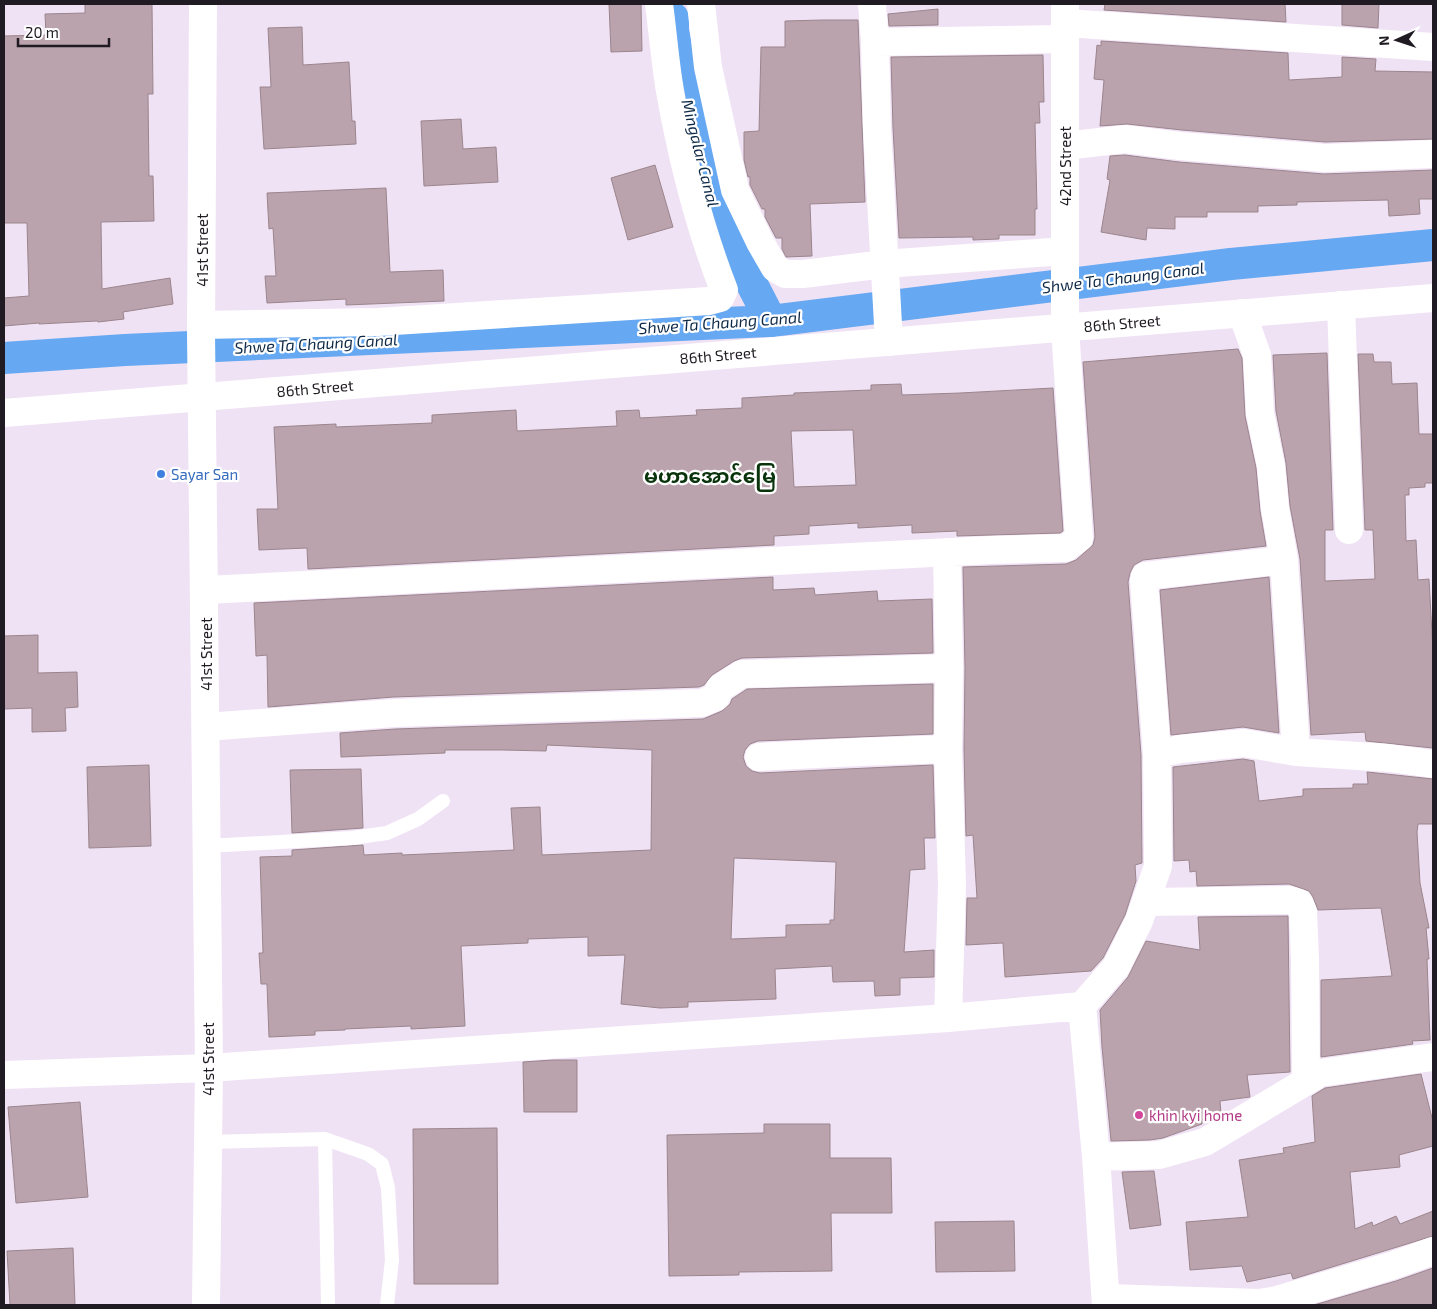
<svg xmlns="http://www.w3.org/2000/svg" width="1437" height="1309" font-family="'Exo 2','Noto Sans Myanmar',sans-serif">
<rect width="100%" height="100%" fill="#f0e2f5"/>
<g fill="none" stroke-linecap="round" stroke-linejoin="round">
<path stroke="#66a8f1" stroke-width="32" d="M673,18V31L710,203L771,321
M4,358L125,350L771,321L1231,264L1433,245"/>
</g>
<path fill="#baa3ac" stroke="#9b858d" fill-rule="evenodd" d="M85,4H152L153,94H148L149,176H153L154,221L101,222L102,289L170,278L173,304L123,312L124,319L98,322L97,321L39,324V323L4,326V298L29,296L27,223H4V36L46,35L45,14L85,13Z
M609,4H641L642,51L611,52Z
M1105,4H1285L1286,22L1104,10Z
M1342,4H1379L1378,28L1342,25Z
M938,9V25L889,26L888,14Z
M822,20H858L865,202L810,204L812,256L786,257L782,249V238H776L765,217V209H762L750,185V177H748L744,160V132L759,131L761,47H785V21Z
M302,27L303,65L349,62L352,121H355L356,144L264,149L260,87H271L268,28Z
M1101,41L1288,53L1289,80L1342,77V57L1376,59L1375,71L1433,72V139L1325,142L1182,130L1127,124L1100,126L1104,80L1094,79L1097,45L1101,46Z
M1043,55L1044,102H1039L1040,123H1035L1037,209H1035V235H999V239L973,240V237L899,238L893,128L891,57Z
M461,119L463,149L496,147L498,182L424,186L421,121Z
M1125,155L1179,162L1324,174L1433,170V199H1419L1420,214L1389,216L1388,200L1297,202V205L1258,206V212H1207V217H1175V229L1147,228L1146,240L1101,232L1110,180L1107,179L1110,156Z
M655,165L673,227L628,240L611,178Z
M386,188L390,272L443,270L444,301L346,305V299L267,303L265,276H276L273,228L269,229L267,193Z
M1238,349L1242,358L1245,416L1256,468L1260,511L1266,546L1143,560L1134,565L1130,573L1128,582L1141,755L1142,863L1135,865L1136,881L1125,915L1103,958L1091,971L1005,977L1003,943L966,945L967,898H977L973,835L966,836L964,749L965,668L963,567L1066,564L1076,560L1093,545L1095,537L1083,362Z
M1327,353L1333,530H1325V581L1375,579L1373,530H1365L1358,354H1373L1374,362H1391L1392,384L1417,383L1419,434H1433V483H1425V487L1409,488V495H1405L1406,541L1416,540L1418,580L1429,579L1433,652V748L1366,741L1365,732L1311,735L1300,559L1290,506L1286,463L1276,411L1273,355Z
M901,384L902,395L960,393L1053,388L1063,531L1060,533L957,536V531L912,533V525L858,528V523L809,526V534L774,536V545L308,569L307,548L259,550L257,509H278L274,427L336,424V427L432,423V415L516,410L517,431L617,426L616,411L639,410L640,418L697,415L696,410L742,408V398L794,395V393L871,390V385ZM853,430L856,485L794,487L791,431Z
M773,577V590L814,588L815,595L877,591L878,601L932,599L933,653L742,658L734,661L712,675L704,685L699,687L393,697L268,707L267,655L256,656L254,603Z
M1269,577L1279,733L1243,727L1171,735L1160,590Z
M38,635V673L77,672L78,707L65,708L66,731L32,732V708L4,709V636Z
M933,684V734L758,741L750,744L745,750L743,757L746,766L752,771L760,773L933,765L935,838H924L925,869L910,870L904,952L934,950V977L900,978V995L875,996L874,981L833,982L832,966L775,969L776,999L688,1002V1007L660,1008L621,1004L625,955L588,956V937L528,939V943L461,946L465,1026L411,1029V1026L345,1029V1030L315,1031V1035L269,1037L267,984H261L259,953H263L260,857L292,856V850L363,845L364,855L402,853V855L514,850L511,808L540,807L542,855L651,850L652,750L547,745L546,751L503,750H445V753L341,757L340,733L395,729L703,719L722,711L730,704L732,699L747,689ZM734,858L836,862L834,920H830V924L786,925V937L731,939Z
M1243,759L1254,761L1259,801L1303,796V789L1353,788V784H1368L1367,772L1433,779V824H1418L1417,832L1420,883L1429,928H1426L1429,959H1427L1430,1040L1412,1041L1413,1044L1321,1057V980L1392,976L1381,908L1318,910L1313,897L1309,891L1289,884L1197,886L1196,871L1190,872L1189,860L1174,861L1173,767Z
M149,765L151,846L89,848L87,767Z
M361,769L363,828L292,833L290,770Z
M1288,916L1290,1072L1247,1075L1250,1097L1220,1101L1221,1114L1202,1120V1124L1163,1138L1150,1140L1111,1141L1102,1047L1100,1010L1128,977L1146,941L1200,950L1198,917Z
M553,1060H577V1112H524L523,1062Z
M1421,1074L1433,1122V1146L1399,1155L1400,1167L1350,1172L1355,1229L1372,1222L1373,1226L1396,1216L1400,1224L1433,1211V1236L1293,1279L1291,1273L1247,1282L1242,1266L1190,1270L1186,1222L1248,1217L1239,1160L1284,1153L1283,1148L1315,1142L1312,1096L1325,1088Z
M80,1102L88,1197L16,1203L8,1107Z
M764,1124H830V1158H891L892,1213H831L832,1271L739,1272V1275L669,1276L667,1135L764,1133Z
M497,1128L498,1284H414L413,1129Z
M1154,1171L1161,1225L1130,1229L1122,1172Z
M1014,1221L1015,1271L936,1272L935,1222Z
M73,1248L75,1305H10L7,1251Z
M1433,1268V1305H1314L1396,1281Z"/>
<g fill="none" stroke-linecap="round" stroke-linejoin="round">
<path stroke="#fff" stroke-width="14" d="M207,846L352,838L387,833L418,819L443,801
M325,1139L368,1154L382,1164L388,1188L392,1260L387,1305
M208,1142L325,1139L328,1305"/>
<path stroke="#fff" stroke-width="28" d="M701,4L708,67L735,190L760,242L775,268L785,274H803L884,264L1065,251
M872,4L875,42L877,129L889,342
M1065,23L1433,47
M875,42L1064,39
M1065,146L1125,139L1180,146L1325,158L1433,154
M1341,305L1349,530
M1242,313L1257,355L1260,413L1271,466L1275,508L1284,560L1296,752
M201,325L378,322L709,301L720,298L724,290C699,226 682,159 670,91C665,62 663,33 659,4
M947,552L949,668L948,749L952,885L948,1018
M205,590L990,550L1066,548L1079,538L1065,328
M206,727L394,713L702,703L716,697L720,688L742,674L949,668
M1157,754L1144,581L1145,576L1284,560
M759,757L858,752L948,749
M1146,902L1289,900L1299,903L1303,912L1305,959L1306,1080
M1082,1006L1096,1157L1106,1305
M4,1075L209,1068L948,1018L1082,1006L1116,967L1139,921L1158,866L1157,754L1180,749L1244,743L1296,752L1389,758L1433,764
M1096,1157L1159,1155L1205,1142L1320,1073L1433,1057
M1106,1298L1259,1303L1277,1300L1278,1305
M1277,1300L1391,1266L1433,1251"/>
<path stroke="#fff" stroke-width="28" d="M203,4L201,332L209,1068L206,1305
M1065,4V328
M4,413L1433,298"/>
</g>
<circle fill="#3f7fe0" stroke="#fff" stroke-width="2" cx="161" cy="474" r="5"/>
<circle fill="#d1479c" stroke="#fff" stroke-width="2" cx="1139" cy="1115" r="5"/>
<g text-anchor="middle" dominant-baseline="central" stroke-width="4.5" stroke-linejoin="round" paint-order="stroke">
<g font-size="15" fill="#201b22" stroke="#fff">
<text transform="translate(1065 166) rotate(-90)">42nd Street</text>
<text transform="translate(202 250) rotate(-90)">41st Street</text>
<text transform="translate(1122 323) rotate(-5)">86th Street</text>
<text transform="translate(718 355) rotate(-5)">86th Street</text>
<text transform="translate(315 388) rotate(-5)">86th Street</text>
<text transform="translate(206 654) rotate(-90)">41st Street</text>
<text transform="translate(208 1059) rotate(-90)">41st Street</text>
</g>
<g font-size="15" fill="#366cbe" stroke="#fff" text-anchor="start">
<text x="171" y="474">Sayar San</text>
</g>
<g font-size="15" fill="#b23c85" stroke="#fff" text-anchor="start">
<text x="1149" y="1115">khin kyi home</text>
</g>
<g font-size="16" font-style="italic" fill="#0f2a47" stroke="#fff">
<text transform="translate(701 153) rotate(76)">Mingalar Canal</text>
<text transform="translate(1123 277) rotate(-7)">Shwe Ta Chaung Canal</text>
<text transform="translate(720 322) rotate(-4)">Shwe Ta Chaung Canal</text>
<text transform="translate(316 343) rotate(-3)">Shwe Ta Chaung Canal</text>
</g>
<g font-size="20" font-weight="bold" fill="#09330b" stroke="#fff">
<text x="710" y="475">မဟာအောင်မြေ</text>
</g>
</g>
<rect width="1437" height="1309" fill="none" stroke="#201b22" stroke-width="10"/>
<g transform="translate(1397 40) rotate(267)" stroke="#ffffff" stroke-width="4" paint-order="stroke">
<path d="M0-4L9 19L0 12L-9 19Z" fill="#201b22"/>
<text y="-8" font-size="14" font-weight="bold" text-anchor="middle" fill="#201b22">N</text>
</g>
<path d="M18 38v8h91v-8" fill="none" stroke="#201b22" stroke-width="2.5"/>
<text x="25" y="38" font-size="15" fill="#201b22" stroke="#ffffff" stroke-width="4" paint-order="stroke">20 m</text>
</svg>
